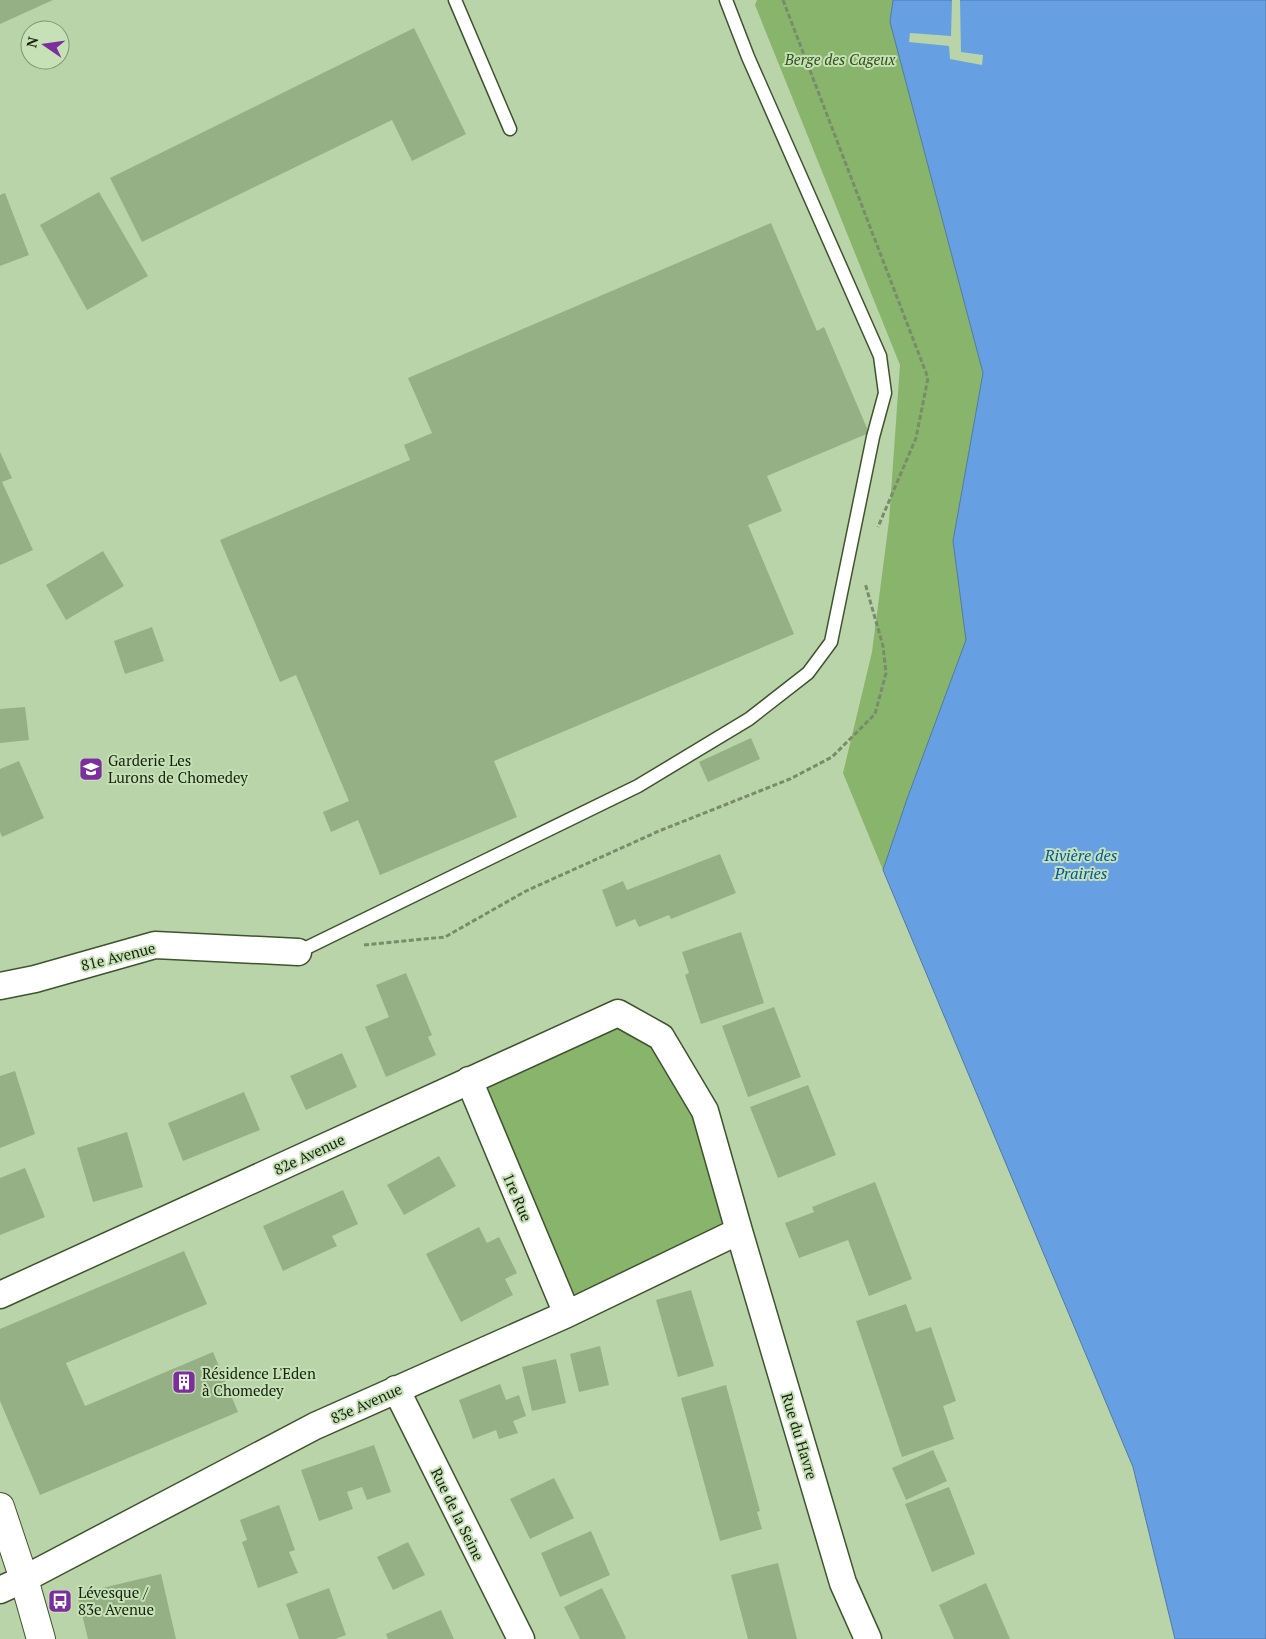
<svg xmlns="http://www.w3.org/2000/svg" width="1266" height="1639" font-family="'PT Serif',serif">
<rect width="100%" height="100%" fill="#b9d4a8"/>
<path fill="#89b46b" d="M757,0H893L890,22L983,373L953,541L966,640L883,870L843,773L872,652L889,521L900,365L755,5Z
M618,1013L661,1037L705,1111L739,1231L567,1314L469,1080Z"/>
<path fill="#67a0e2" stroke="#4f7aa3" d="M893,0H1266V1639H1175L1133,1467L883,870L907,799L966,640L953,541L983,373L890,22Z"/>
<path fill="#b9d4a8" d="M952,0H960L961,52L983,55L982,65L950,59L949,46L909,42L910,33L951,36Z"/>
<path fill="#96b086" d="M0,0H53L0,24Z
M414,28L466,134L412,161L392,120L142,242L110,178Z
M99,192L148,276L87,310L40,225Z
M5,193L29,255L0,266V195Z
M771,223L817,331L824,327L869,433L767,476L782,511L748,525L794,634L494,761L517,817L380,875L358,820L331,832L323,812L349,801L296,675L280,682L220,540L410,460L404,445L432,433L408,378Z
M0,452L12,478L2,482L33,550L0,565Z
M103,551L124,586L66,620L46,585Z
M152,627L164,661L125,674L114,641Z
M25,707L29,740L0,743V709Z
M751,738L760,759L708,782L699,762Z
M19,761L44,818L2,837L0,832V769Z
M720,854L736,893L671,919L669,915L639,927L635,919L616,927L602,890L623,881L627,890Z
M741,932L764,1003L701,1024L685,975L689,973L682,952Z
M406,973L432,1035L428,1037L436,1055L386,1077L365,1027L389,1017L376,985Z
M774,1007L801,1077L748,1097L722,1026Z
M342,1053L357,1087L306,1110L290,1076Z
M15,1071L35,1134L0,1148V1076Z
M808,1085L836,1155L778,1178L750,1107Z
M244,1092L260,1130L183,1161L168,1123Z
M127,1132L143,1187L93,1202L77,1148Z
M439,1156L456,1186L404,1215L387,1185Z
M25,1168L45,1217L0,1235V1178Z
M875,1182L912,1279L869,1296L848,1240L799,1258L785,1223L814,1212L812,1207Z
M343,1190L358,1224L332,1236L337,1246L283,1271L263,1226Z
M479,1227L487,1243L499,1237L517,1273L505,1279L513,1295L461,1322L426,1254Z
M184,1251L207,1304L66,1363L85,1406L213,1352L238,1412L40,1495L0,1401V1329Z
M691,1290L714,1366L678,1377L656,1300Z
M906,1304L916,1332L931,1327L956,1401L943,1406L954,1439L902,1457L856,1321Z
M600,1346L609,1385L579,1392L570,1354Z
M556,1359L566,1403L532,1411L522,1367Z
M500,1384L506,1400L519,1395L526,1416L513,1421L518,1433L499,1439L496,1430L473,1439L459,1400Z
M726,1385L760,1511L757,1512L762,1529L720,1541L681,1398Z
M374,1445L391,1492L367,1500L362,1487L347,1492L353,1509L319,1521L301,1470Z
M933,1450L947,1481L906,1500L892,1468Z
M554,1478L574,1518L530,1539L510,1499Z
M949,1487L975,1554L932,1572L905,1504Z
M279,1505L295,1550L289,1552L298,1573L258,1588L242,1542L247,1540L240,1520Z
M591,1531L610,1575L560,1597L541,1553Z
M408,1542L425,1575L393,1590L377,1557Z
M778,1563L797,1639H748L731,1575Z
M161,1574L176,1639H88L77,1594Z
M986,1583L1010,1639H954L939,1605Z
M329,1588L346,1635L335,1639H299L286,1604Z
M602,1588L626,1638L624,1639H580L564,1607Z
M441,1610L454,1639H388L386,1634Z"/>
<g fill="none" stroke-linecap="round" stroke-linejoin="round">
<g stroke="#3e542e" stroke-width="15">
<path id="lane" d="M455,0L510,129
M298,952L638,786L749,719L808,673L831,642L873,437L885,393L880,356L748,57L726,0"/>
</g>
<g stroke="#3e542e" stroke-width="29">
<path id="street" d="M0,986L35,979L155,945L298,952
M469,1080L567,1314
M0,1295L618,1013L661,1037L705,1111L739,1231L843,1583L868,1639
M396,1389L521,1639
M0,1590L24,1579L315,1426L567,1314L739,1231"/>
</g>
<g stroke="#3e542e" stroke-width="30">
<path id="secondary" d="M0,1507L24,1579L41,1639"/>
</g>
<path stroke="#788c6b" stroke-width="3" stroke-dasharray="5 2.5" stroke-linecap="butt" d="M783,0L928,378L916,438L878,527
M364,945L445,937L526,891L659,831L790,779L832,757L875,714L886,673L883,646L865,583"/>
<use href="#lane" stroke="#fff" stroke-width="12"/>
<use href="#street" stroke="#fff" stroke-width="26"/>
<use href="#secondary" stroke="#fff" stroke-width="28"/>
</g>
<defs>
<g id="school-square" transform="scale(1.25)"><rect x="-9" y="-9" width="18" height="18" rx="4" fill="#7c2e9f" stroke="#c6e1b5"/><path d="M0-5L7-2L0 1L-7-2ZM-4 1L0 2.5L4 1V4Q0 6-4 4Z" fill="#fff"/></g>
<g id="building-square" transform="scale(1.25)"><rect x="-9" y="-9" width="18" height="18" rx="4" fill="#7c2e9f" stroke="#c6e1b5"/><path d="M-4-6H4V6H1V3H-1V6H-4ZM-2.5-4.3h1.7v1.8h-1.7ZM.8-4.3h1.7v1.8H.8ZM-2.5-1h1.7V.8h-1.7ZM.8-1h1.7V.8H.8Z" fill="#fff"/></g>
<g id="bus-square" transform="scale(1.25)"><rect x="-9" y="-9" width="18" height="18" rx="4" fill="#7c2e9f" stroke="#c6e1b5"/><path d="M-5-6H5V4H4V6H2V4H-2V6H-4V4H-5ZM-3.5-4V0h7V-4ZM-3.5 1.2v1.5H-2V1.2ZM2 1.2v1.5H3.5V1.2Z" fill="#fff"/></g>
</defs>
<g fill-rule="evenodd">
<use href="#school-square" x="91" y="769"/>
<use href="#building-square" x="184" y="1382"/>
<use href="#bus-square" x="60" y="1601"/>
</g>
<g text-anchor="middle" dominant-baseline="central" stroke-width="4" stroke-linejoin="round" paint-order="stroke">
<g font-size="15" font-style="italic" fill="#324f1a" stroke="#c6e1b5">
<text x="840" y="59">Berge des Cageux</text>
</g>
<g font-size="15" fill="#172110" stroke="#c6e1b5" text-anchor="start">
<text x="108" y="760">Garderie Les<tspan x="108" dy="17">Lurons de Chomedey</tspan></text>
<text x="202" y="1373">Résidence L'Eden<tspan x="202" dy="17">à Chomedey</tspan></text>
<text x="78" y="1592">Lévesque /<tspan x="78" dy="17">83e Avenue</tspan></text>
</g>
<g font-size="15" fill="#172110" stroke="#c6e1b5">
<text transform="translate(118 956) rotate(-14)">81e Avenue</text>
<text transform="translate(309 1154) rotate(-25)">82e Avenue</text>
<text transform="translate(518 1197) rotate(67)">1re Rue</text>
<text transform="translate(366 1403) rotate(-24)">83e Avenue</text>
<text transform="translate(800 1436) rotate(73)">Rue du Havre</text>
<text transform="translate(458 1514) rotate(64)">Rue de la Seine</text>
</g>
<g font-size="16" font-style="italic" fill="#0057a5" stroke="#c6e1b5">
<text x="1081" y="855">Rivière des<tspan x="1081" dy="18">Prairies</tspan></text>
</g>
</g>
<g transform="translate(45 45) rotate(283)"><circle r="24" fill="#c6e1b5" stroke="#809473"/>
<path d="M0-4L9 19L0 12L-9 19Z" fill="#7c2e9f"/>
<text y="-8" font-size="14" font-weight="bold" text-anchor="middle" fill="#172110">N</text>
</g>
</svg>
